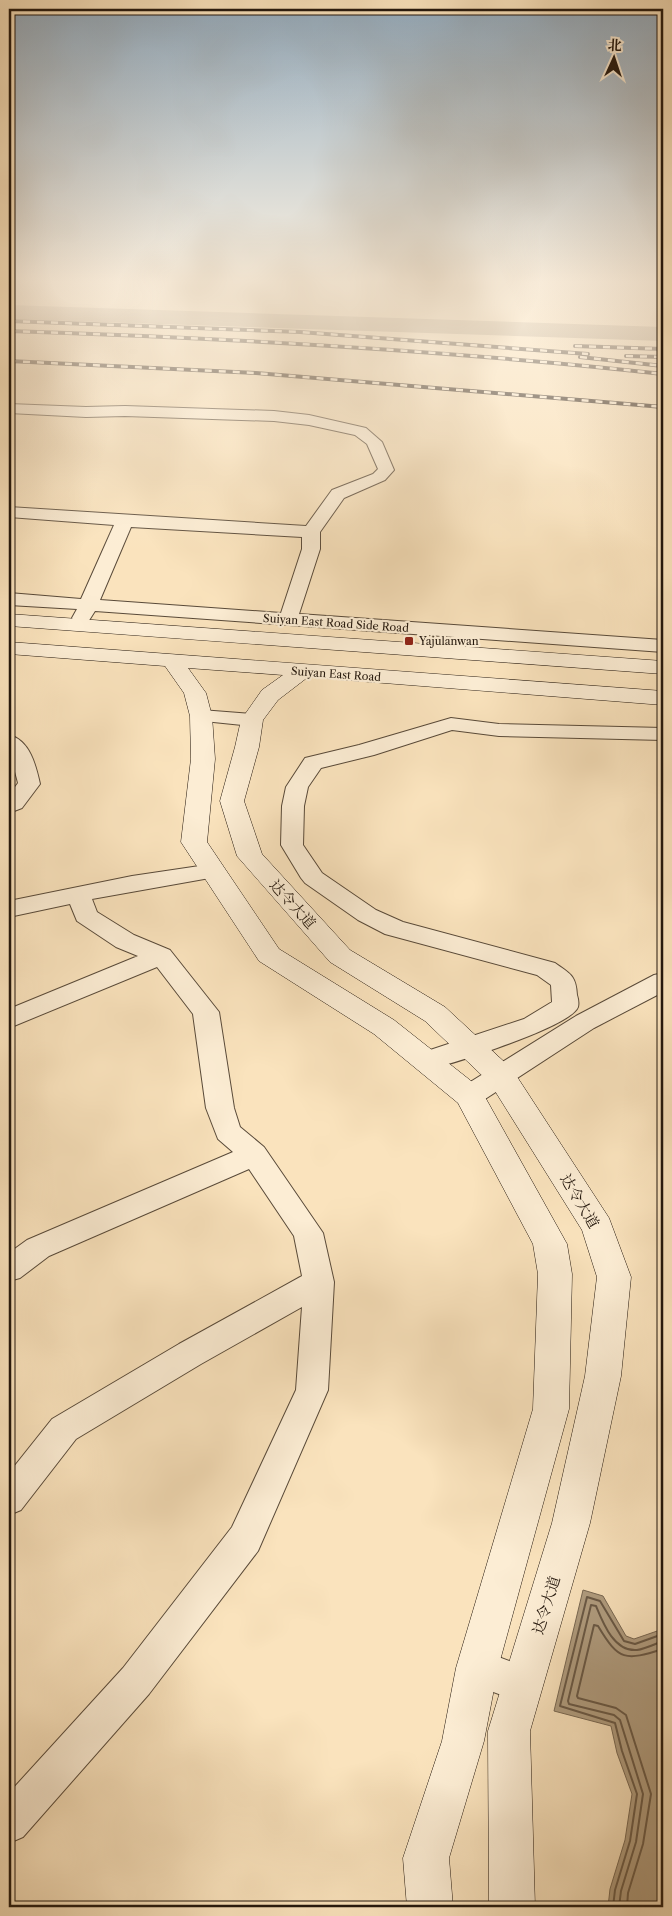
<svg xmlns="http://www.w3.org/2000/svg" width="672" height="1916" font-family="'Libre Caslon Text','Noto Serif SC',serif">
<rect width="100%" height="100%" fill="#fae3bd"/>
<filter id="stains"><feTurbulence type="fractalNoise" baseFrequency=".004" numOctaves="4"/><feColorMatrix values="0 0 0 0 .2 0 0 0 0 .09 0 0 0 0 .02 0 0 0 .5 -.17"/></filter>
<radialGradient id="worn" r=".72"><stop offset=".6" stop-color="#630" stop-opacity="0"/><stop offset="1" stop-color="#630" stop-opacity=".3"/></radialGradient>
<path fill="#b19e81" stroke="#786853" d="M583,1590L603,1596L626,1636L634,1639L663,1629V1907H608L610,1889L625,1840L632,1794L617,1753L611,1726L554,1711Z"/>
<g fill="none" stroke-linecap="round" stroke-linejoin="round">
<path stroke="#6a5a47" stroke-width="2" d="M613,1907L615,1890L630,1841L637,1794L622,1751L615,1723L560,1706L587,1597L600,1601L624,1641L635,1644L663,1634
M619,1907L621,1891L636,1842L643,1794L620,1720L614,1715L569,1704L568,1701L591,1605L596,1606C603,1623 614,1652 637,1650C645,1649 655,1644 663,1641
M627,1907L628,1893L643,1844L651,1794L626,1715L616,1708L578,1698L577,1696L594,1625L598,1626C619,1661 625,1661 663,1649"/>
<path fill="#b19e81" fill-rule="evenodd" d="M9,305L663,327V341L9,319Z"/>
<g stroke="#594a39" stroke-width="2">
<path id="street" d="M9,404L86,407L125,406L274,411L309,415L366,428L382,442L394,470L385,480L344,498L320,532V549L299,614L663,640V652L95,611L88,622L81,624L74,622L72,618L77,609L9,605V593L81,599L114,525L9,517V507L306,526L332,490L373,474L378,469L367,444L355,435L309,425L274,421L125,416L86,417L9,413ZM131,527L302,537V549L281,613L100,600Z
M201,710L252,714L259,716L262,720L259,724L252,726L194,720L191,716L194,712Z
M451,718L499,724L663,728V740L499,736L452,730L374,755L321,768L308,787L304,806L303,845L322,873L376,910L403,922L555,963C570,974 576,975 577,995C578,998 579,1003 578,1007C571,1027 451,1064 427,1070L418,1068L414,1061L418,1054L524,1019L552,1002L551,985L537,975L385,934L358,920L305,883L301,878L281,845L282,806L286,787L305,758L359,745Z
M9,735C30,740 36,766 40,784L22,808L9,813V795L18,783C14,766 8,753 9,735Z
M213,864L221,866L225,871L221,876L92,899L97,912L134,935L170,950L219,1012L234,1108L240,1127L264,1147L323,1233L334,1282L328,1390L258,1551L149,1694L23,1837L9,1843V1793L123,1668L232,1527L296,1390L302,1307L201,1364L76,1439L21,1510L9,1515V1473L52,1419L179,1344L302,1276L294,1236L249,1169L49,1256L20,1278L9,1281V1253L27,1240L233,1152L218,1139L206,1108L193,1014L157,967L9,1028V1009L138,956L116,947L77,921L70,904L9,917V901L132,876Z
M663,973V992L594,1028L479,1103L469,1106L459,1103L455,1096L459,1089L576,1016L654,975Z
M477,1649L536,1671L542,1684L536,1697L523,1703L464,1681L458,1668L464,1655Z"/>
</g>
<g stroke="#23170d" stroke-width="1">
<path id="secondary" d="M9,614L663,661V674L9,626Z
M9,642L663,691V705L308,677L278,700L263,720L259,747L244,801L262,854L350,950L445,1007L512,1069L609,1218L631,1277L621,1376L590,1523L530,1731L535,1907H489L488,1731L552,1523L585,1376L597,1277L582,1230L490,1083L425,1021L330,962L237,856L220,801L235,747L241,720L262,690L283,675L188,668L206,693L212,716L215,759L207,842L279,949L394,1020L480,1088L567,1244L572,1274L569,1409L498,1668L484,1741L449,1858L453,1907H407L403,1858L442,1741L456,1668L533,1409L538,1274L533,1244L458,1103L374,1034L259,961L181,842L191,759L190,716L184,693L165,666L9,654Z"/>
</g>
<use href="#street" fill="#fcedd4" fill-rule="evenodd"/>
<use href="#secondary" fill="#fcedd4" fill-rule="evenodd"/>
<g stroke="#23170d" stroke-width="4">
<path id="rail" d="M9,321L300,332L588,354
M9,331C228,338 445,350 663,374
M575,346L663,349
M626,356L663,357
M580,357L663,366
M9,361L256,373L663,407"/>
</g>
<use href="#rail" stroke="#fcedd4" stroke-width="2.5" stroke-dasharray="7" stroke-linecap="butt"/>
</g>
<linearGradient id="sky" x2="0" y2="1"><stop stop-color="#92abbf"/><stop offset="0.51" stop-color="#fdf2e1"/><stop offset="1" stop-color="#fdf2e1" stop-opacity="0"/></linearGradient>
<rect width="672" height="552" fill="url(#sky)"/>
<rect fill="#8f2418" stroke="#fcedd4" stroke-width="2" x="404" y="636" width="10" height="10" rx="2.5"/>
<g text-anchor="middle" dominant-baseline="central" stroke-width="4.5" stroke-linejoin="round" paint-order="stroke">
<g font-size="11" fill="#23170d" stroke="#fcedd4">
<text transform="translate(336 623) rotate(4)">Suiyan East Road Side Road</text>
<text transform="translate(336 674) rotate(4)">Suiyan East Road</text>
</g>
<g font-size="11" fill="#23170d" stroke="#fcedd4" text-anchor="start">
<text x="419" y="641">Yajulanwan</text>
</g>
<g font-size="15" fill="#23170d" stroke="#fcedd4">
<text transform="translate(293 904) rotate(48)">达令大道</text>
<text transform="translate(580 1201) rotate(59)">达令大道</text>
<text transform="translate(546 1605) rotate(-73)">达令大道</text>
</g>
</g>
<rect width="672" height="1916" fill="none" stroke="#fae3bd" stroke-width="30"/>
<rect x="10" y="10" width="652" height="1896" fill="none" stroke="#23170d" stroke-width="2.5"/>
<rect x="15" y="15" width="642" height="1886" fill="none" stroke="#23170d"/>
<g transform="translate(614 58) rotate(3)" stroke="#fcedd4" stroke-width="4" paint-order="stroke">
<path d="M0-4L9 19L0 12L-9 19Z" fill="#23170d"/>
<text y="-8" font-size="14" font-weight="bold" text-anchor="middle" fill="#23170d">北</text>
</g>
<rect width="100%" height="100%" filter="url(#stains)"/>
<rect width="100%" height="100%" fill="url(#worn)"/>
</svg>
